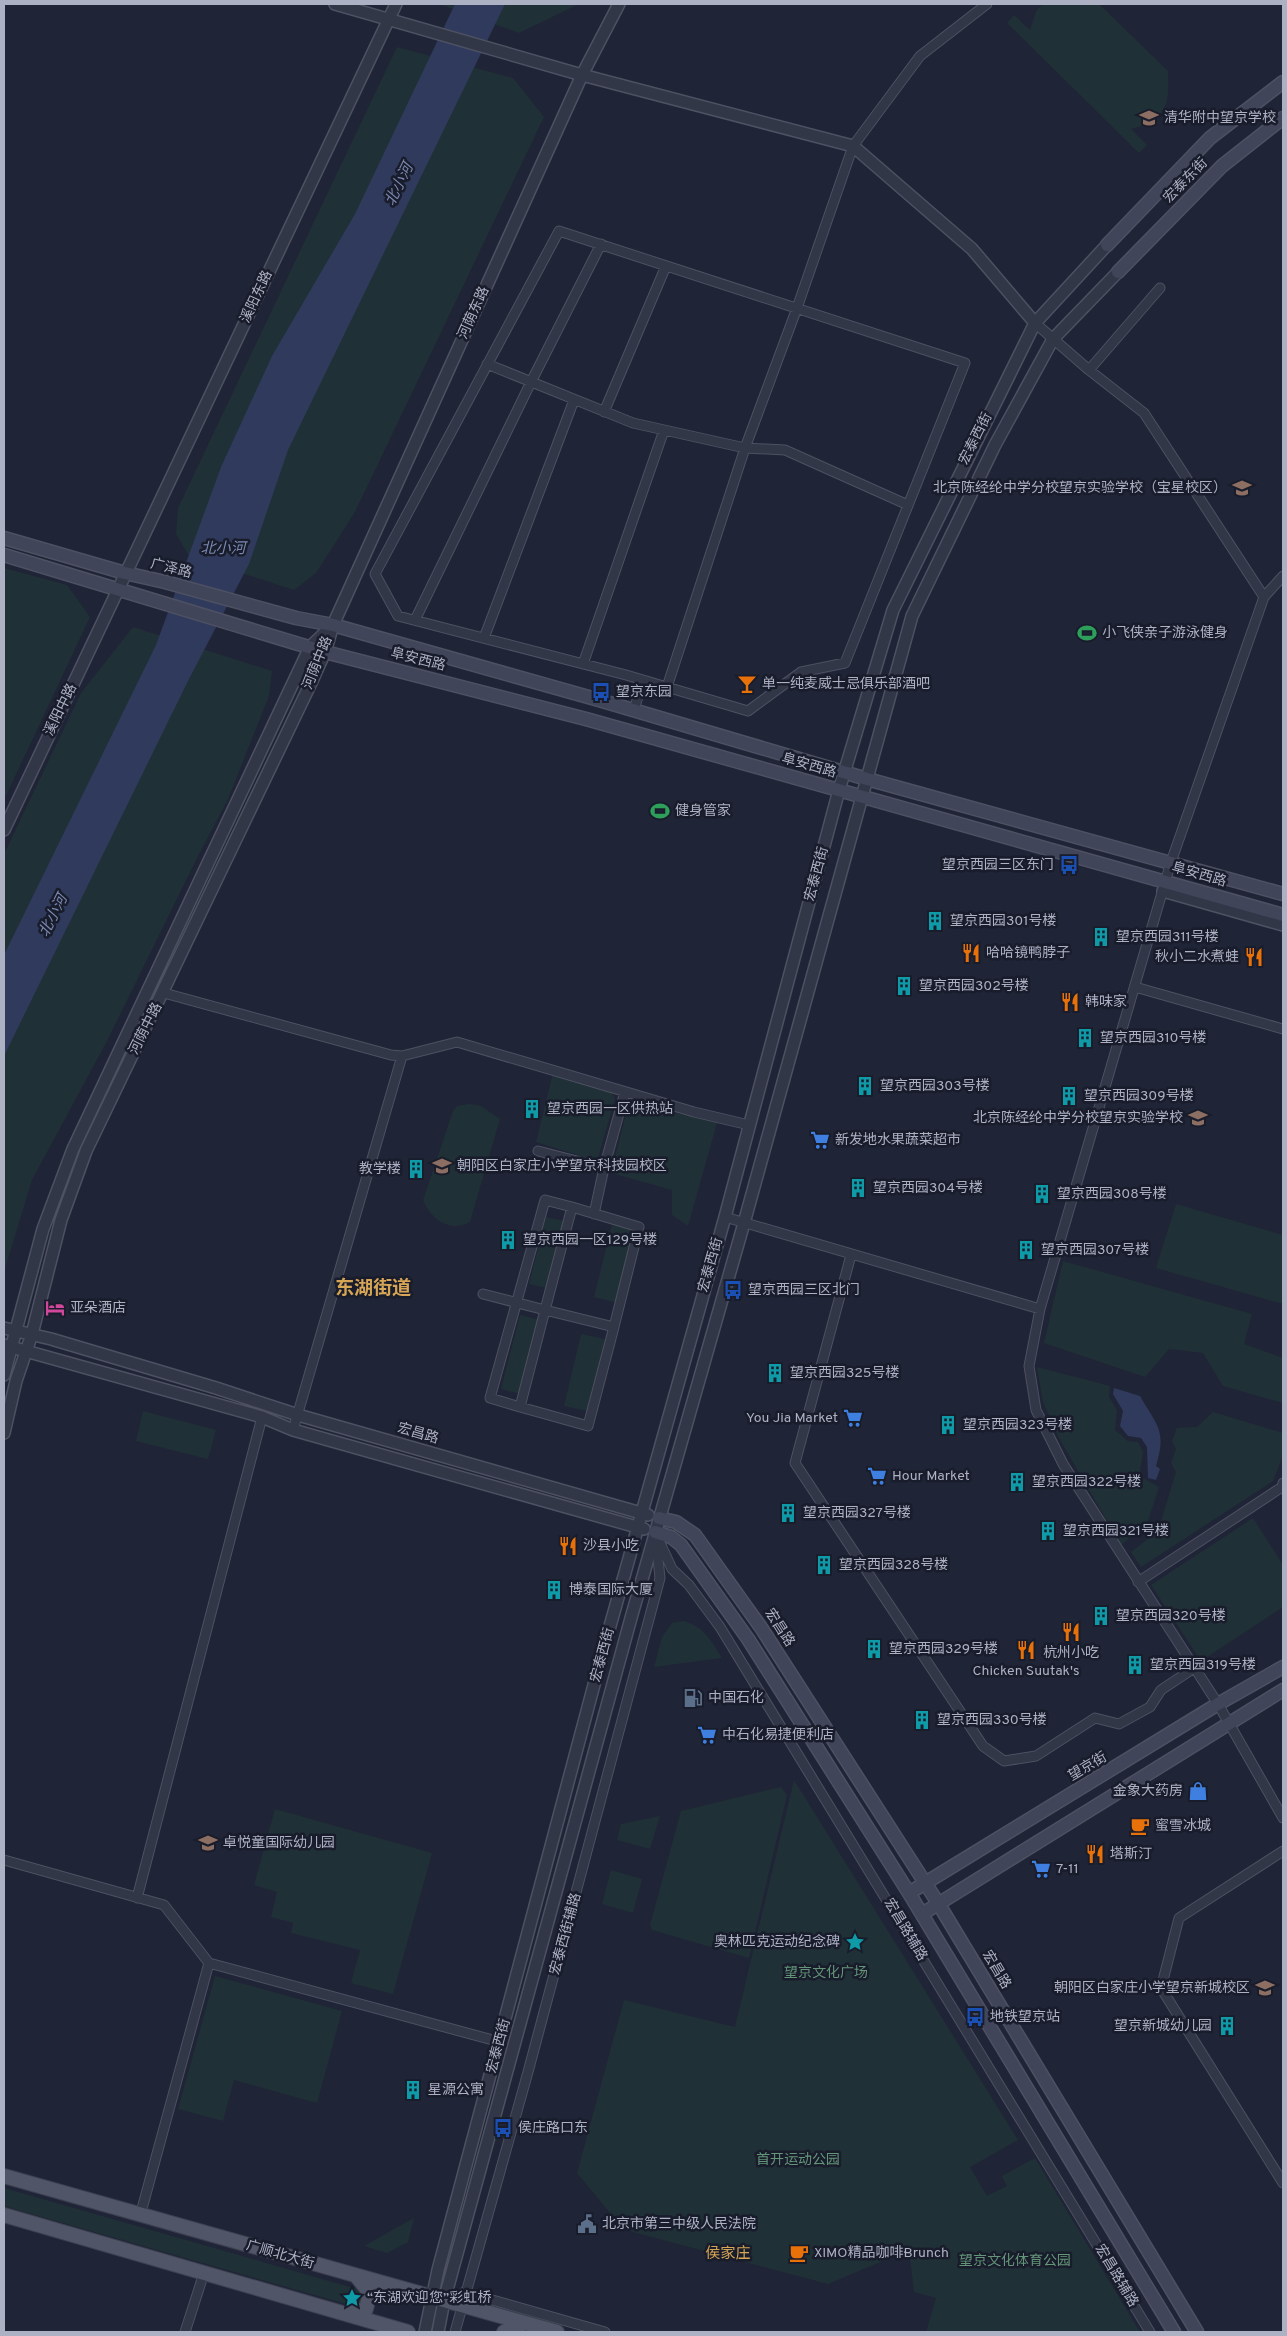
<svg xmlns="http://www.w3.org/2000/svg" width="1287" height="2336" font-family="Overpass,'Noto Sans SC',sans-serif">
<rect width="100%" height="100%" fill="#1f2436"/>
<path fill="#203037" d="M439,4H579L519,33Z
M1042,4H1099L1168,71C1170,105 1166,120 1131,129L1147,145L1139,153L1007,23L1014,15L1030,30L1036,12Z
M397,47L513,78L544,117L355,512L316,573L294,590L189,556L176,534L178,508Z
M4,568L67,585L90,617L4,800Z
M133,627L272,671L269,696L228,799L197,858L107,1041L32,1180L4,1272V854L81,693Z
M553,1073L611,1091L615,1099L597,1161L536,1142Z
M629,1102L717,1123L688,1226L672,1215V1190L611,1173Z
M469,1104L481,1106L500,1119L470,1222C449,1233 431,1219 423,1200L453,1111L457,1106Z
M1176,1204L1283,1235V1304L1156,1268Z
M546,1217L564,1221L547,1288L529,1284Z
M612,1225L635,1230L618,1303L594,1297Z
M1063,1261L1252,1314L1244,1344L1283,1358V1403L1223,1386L1203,1353L1169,1349L1145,1377L1044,1343Z
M520,1315L540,1320L521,1394L501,1389Z
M581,1334L605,1339L587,1411L564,1406Z
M1037,1367L1110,1386L1109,1397L1117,1410L1115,1430L1128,1441L1138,1442L1143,1452L1139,1476L1159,1487L1147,1524L1121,1545L1059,1438L1043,1402Z
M143,1411L216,1430L208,1459L136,1441Z
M1213,1412L1283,1433V1455L1273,1481L1141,1567L1131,1552L1158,1531L1176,1472L1171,1463L1176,1449L1172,1441L1177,1428L1197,1427Z
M1253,1518L1283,1565V1607L1201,1661L1151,1585Z
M684,1621C704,1627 711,1640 722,1658L654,1667L662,1637L672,1623Z
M794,1780L1018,2140L970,2167L987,2196L1007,2186L1002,2176L1035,2158L1140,2332H926L936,2298L914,2292L909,2250L828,2284L633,2232L621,2226L577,2173L624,2000L735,2027Z
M781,1787L787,1795L749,1958L652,1930L650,1925L681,1811Z
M275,1809L432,1853L393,1994L351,1983L360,1950L291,1933L293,1923L271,1917L277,1892L254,1885Z
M660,1816L650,1849L617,1840L621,1824Z
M611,1870L642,1879L633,1913L602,1904Z
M215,1976L342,2011L317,2103L234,2080L223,2121L178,2109Z
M4,2188L357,2289L364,2295L361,2305L353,2306L4,2206Z
M414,2218L408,2242L387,2253L364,2246Z"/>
<path fill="#303a5c" d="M455,4H505L288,450L249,564L189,679L4,1056V955L156,645L221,467L272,356L355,214Z
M1114,1388L1140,1396C1157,1426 1167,1430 1156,1466L1160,1469L1156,1480L1148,1478L1147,1447L1141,1438L1128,1436L1120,1426L1123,1411L1113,1394Z"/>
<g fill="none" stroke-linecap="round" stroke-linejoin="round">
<g stroke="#4d5162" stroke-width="11">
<path id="minor" d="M559,231L965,363L845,663L801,672L748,711L626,675L398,616L375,574Z
M1035,323L1089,370L1144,413L1264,597L1171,862L1040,1309L1029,1366L1036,1410L1063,1464L1218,1704L1283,1818
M487,364L633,423L745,448L785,450L908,505
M1089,370L1160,288
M604,412L666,266
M1264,597L1283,576
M415,620L531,382L601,244
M484,638L574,400
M583,664L664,430
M667,687L745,448L797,308L853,146L920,56L987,4
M634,710L643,680
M1135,987L1283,1029
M164,993L391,1055L402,1056L457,1042L694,1112L749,1125
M538,1151L604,1168
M572,1207L639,1227L614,1327L545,1310Z
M594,1214L604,1168L625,1092
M725,1217L1040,1309
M851,1255L795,1463L983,1746L1004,1761L1036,1756L1095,1718L1119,1724L1150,1707L1161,1690L1194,1668
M483,1294L545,1310L520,1407L588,1426L614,1327
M520,1407L490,1398L545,1200L572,1207
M293,1430L402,1056
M655,1532L672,1569L689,1585L720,1627L1150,2332
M1138,1582L1282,1487L1283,1483
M1283,1851L1179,1918L1161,1988L1283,2183
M4,1860L164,1905L209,1963L500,2042
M137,1898L262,1417
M140,2216L209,1963
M464,2292L605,2332
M185,2332L204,2273
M455,2332L528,2072L660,1578L656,1540"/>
</g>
<g stroke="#4d5162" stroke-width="14">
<path id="tertiary" d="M335,4L582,75L853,146L972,249L1035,323
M4,830L396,4
M1163,891L1283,925
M4,1328L51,1339L216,1388L298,1415L648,1515
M4,1345L262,1417L293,1430L644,1529
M4,1375L43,1229L73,1149L310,647L332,626
M4,1433L16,1381L32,1334L61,1220L86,1151L312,681L325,652L333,625L582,75L619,4
M425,2332L438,2270L603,1651L725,1217L839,790L893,610L1035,323L1107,245
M438,2332L444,2301L631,1618L744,1223L912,616L995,445L1053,339L1118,272"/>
</g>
<g stroke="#4d5162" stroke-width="15">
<path id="secondary" d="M1107,245L1210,138L1283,82
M1118,272L1222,166L1283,118
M4,538L125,573L165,582L296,618L333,625L599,700L867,779L1283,894
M4,555L325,652L586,719L1283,915
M659,1518L676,1522L695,1535L762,1629L938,1903L1197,2332
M655,1532L671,1537L681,1545L748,1639L909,1893L1174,2332
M909,1893L1218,1704L1283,1667
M922,1914L1283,1690"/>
</g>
<g stroke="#3c4050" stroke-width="16">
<path id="primary" d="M4,2176L557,2332
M4,2215L408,2332
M348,2313L366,2309L370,2293L357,2277
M504,2332L525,2323"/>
</g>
<use href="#minor" stroke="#323747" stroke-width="9"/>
<use href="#tertiary" stroke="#323747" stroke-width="11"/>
<use href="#secondary" stroke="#40455a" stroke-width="12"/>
<use href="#primary" stroke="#505567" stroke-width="14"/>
</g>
<defs>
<g id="school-bare" transform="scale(1.5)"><path d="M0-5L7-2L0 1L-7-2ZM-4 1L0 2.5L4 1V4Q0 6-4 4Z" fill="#8d6e63" stroke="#181c2b" stroke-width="2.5" paint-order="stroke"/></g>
<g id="stadium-bare" transform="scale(1.5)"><path d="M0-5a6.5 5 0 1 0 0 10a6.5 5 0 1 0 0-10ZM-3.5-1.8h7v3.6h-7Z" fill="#2e9e5b" stroke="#181c2b" stroke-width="2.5" paint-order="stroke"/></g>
<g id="bar-bare" transform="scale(1.5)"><path d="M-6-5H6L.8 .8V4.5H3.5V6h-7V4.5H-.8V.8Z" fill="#e8710a" stroke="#181c2b" stroke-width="2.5" paint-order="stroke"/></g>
<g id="bus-bare" transform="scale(1.5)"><path d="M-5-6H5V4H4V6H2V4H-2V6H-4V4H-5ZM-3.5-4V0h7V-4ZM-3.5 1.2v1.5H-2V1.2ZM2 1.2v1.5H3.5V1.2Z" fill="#1a4fb4" stroke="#181c2b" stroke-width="2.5" paint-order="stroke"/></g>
<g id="building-bare" transform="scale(1.5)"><path d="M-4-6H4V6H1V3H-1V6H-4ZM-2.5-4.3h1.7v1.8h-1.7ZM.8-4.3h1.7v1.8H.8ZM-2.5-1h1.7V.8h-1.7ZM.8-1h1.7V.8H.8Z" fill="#0f9aa8" stroke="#181c2b" stroke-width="2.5" paint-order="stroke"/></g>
<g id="restaurant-bare" transform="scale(1.5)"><path d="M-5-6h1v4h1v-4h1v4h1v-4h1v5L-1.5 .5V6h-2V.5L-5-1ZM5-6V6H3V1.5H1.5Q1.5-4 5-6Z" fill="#e8710a" stroke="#181c2b" stroke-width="2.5" paint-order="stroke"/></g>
<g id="supermarket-bare" transform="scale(1.5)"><path d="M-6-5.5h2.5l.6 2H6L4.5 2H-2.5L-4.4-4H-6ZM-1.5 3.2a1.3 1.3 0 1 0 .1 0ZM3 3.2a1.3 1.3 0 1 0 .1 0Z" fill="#3f7fe0" stroke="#181c2b" stroke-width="2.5" paint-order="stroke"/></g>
<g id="hotel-bare" transform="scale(1.5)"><path d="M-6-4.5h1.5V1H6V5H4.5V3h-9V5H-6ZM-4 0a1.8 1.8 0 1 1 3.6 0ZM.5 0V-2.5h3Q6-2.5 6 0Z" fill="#d1479c" stroke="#181c2b" stroke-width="2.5" paint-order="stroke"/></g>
<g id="fuel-bare" transform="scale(1.5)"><path d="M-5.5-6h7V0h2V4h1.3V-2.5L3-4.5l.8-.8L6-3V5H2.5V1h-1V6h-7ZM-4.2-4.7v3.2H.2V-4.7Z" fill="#5c6f8a" stroke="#181c2b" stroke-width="2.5" paint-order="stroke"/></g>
<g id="shop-bare" transform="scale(1.5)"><path d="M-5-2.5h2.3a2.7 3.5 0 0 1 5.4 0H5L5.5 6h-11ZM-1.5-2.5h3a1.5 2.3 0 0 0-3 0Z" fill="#3f7fe0" stroke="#181c2b" stroke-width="2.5" paint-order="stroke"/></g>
<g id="cafe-bare" transform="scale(1.5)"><path d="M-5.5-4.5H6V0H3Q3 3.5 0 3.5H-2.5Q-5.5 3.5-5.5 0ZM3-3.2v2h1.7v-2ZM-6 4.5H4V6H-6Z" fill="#e8710a" stroke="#181c2b" stroke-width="2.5" paint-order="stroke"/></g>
<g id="sight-bare" transform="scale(1.5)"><path d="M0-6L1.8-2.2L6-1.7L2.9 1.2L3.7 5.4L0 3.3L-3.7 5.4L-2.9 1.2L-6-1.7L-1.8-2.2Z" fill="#0f9aa8" stroke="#181c2b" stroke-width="2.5" paint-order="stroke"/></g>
<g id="civic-bare" transform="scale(1.5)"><path d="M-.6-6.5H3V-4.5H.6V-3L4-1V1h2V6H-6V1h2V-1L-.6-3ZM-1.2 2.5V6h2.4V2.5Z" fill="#5c6f8a" stroke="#181c2b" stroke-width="2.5" paint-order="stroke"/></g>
</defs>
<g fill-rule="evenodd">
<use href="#school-bare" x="1149" y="118"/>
<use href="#school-bare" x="1242" y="488"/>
<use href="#stadium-bare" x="1087" y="633"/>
<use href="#bar-bare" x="747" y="684"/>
<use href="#bus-bare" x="601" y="692"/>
<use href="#stadium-bare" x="660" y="811"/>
<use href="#bus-bare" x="1069" y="865"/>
<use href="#building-bare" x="935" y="921"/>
<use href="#building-bare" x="1101" y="937"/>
<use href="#restaurant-bare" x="971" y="953"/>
<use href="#restaurant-bare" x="1254" y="957"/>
<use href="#building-bare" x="904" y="986"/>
<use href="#restaurant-bare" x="1070" y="1002"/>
<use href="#building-bare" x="1085" y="1038"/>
<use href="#building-bare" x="865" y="1086"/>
<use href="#building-bare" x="1069" y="1096"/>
<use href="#building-bare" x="532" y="1109"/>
<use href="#school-bare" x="1198" y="1118"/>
<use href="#supermarket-bare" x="820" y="1140"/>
<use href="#school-bare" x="442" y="1166"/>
<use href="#building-bare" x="416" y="1169"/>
<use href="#building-bare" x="858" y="1188"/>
<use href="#building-bare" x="1042" y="1194"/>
<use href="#building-bare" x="508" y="1240"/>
<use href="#building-bare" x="1026" y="1250"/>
<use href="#bus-bare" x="733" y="1290"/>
<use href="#hotel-bare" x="55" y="1308"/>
<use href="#building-bare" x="775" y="1373"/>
<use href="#supermarket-bare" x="853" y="1418"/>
<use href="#building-bare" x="948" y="1425"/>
<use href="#supermarket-bare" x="877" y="1476"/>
<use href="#building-bare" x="1017" y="1482"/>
<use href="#building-bare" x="788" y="1513"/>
<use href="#building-bare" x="1048" y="1531"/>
<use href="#restaurant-bare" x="568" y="1546"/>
<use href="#building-bare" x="824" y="1565"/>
<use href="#building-bare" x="554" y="1590"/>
<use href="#building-bare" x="1101" y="1616"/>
<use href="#restaurant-bare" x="1071" y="1632"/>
<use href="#building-bare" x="874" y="1649"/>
<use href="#restaurant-bare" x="1026" y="1650"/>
<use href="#building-bare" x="1135" y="1665"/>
<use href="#fuel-bare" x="693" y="1698"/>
<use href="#building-bare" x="922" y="1720"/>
<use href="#supermarket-bare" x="707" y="1735"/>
<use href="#shop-bare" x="1198" y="1791"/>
<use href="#cafe-bare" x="1140" y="1826"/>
<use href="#school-bare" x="208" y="1843"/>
<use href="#restaurant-bare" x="1095" y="1854"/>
<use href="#supermarket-bare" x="1041" y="1869"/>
<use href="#sight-bare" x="855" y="1942"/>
<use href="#school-bare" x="1265" y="1988"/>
<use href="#bus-bare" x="975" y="2017"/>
<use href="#building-bare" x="1227" y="2026"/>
<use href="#building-bare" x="413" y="2090"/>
<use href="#bus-bare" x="503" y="2128"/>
<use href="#civic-bare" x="587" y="2224"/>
<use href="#cafe-bare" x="799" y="2253"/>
<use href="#sight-bare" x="352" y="2298"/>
</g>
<g text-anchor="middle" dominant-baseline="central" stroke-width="5" stroke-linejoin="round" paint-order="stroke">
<g font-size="14" fill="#acb1c4" stroke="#181c2b" text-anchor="start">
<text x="1164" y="118">清华附中望京学校</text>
<text x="1227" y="488" text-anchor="end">北京陈经纶中学分校望京实验学校（宝星校区）</text>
<text x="1102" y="633">小飞侠亲子游泳健身</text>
<text x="762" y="684">单一纯麦威士忌俱乐部酒吧</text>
<text x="616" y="692">望京东园</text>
<text x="675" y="811">健身管家</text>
<text x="1054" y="865" text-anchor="end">望京西园三区东门</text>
<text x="950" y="921">望京西园301号楼</text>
<text x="1116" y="937">望京西园311号楼</text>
<text x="986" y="953">哈哈镜鸭脖子</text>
<text x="1239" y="957" text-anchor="end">秋小二水煮蛙</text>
<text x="919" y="986">望京西园302号楼</text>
<text x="1085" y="1002">韩味家</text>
<text x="1100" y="1038">望京西园310号楼</text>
<text x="880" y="1086">望京西园303号楼</text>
<text x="1084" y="1096">望京西园309号楼</text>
<text x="547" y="1109">望京西园一区供热站</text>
<text x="1183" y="1118" text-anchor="end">北京陈经纶中学分校望京实验学校</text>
<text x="835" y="1140">新发地水果蔬菜超市</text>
<text x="457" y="1166">朝阳区白家庄小学望京科技园校区</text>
<text x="401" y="1169" text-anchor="end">教学楼</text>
<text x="873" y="1188">望京西园304号楼</text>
<text x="1057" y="1194">望京西园308号楼</text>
<text x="523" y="1240">望京西园一区129号楼</text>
<text x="1041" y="1250">望京西园307号楼</text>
<text x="748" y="1290">望京西园三区北门</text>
<text x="70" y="1308">亚朵酒店</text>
<text x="790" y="1373">望京西园325号楼</text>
<text x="838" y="1418" text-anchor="end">You Jia Market</text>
<text x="963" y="1425">望京西园323号楼</text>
<text x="892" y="1476">Hour Market</text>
<text x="1032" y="1482">望京西园322号楼</text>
<text x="803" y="1513">望京西园327号楼</text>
<text x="1063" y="1531">望京西园321号楼</text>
<text x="583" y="1546">沙县小吃</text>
<text x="839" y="1565">望京西园328号楼</text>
<text x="569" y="1590">博泰国际大厦</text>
<text x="1116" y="1616">望京西园320号楼</text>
<text x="889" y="1649">望京西园329号楼</text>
<text x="1071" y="1653" text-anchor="middle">杭州小吃</text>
<text x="1150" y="1665">望京西园319号楼</text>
<text x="1026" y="1671" text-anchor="middle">Chicken Suutak's</text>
<text x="708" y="1698">中国石化</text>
<text x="937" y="1720">望京西园330号楼</text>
<text x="722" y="1735">中石化易捷便利店</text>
<text x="1183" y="1791" text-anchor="end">金象大药房</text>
<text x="1155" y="1826">蜜雪冰城</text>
<text x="223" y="1843">卓悦童国际幼儿园</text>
<text x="1110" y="1854">塔斯汀</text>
<text x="1056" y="1869">7-11</text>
<text x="840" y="1942" text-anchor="end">奥林匹克运动纪念碑</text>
<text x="1250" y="1988" text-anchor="end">朝阳区白家庄小学望京新城校区</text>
<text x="990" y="2017">地铁望京站</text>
<text x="1212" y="2026" text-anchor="end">望京新城幼儿园</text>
<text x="428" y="2090">星源公寓</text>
<text x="518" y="2128">侯庄路口东</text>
<text x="602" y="2224">北京市第三中级人民法院</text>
<text x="814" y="2253">XIMO精品咖啡·Brunch</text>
<text x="367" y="2298">“东湖欢迎您”彩虹桥</text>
</g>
<g font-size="14" fill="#acb1c4" stroke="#181c2b">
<text transform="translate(1186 181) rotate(-46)">宏泰东街</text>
<text transform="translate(257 297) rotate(-65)">溪阳东路</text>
<text transform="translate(474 313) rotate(-66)">河荫东路</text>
<text transform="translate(976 439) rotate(-63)">宏泰西街</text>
<text transform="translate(171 569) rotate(14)">广泽路</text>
<text transform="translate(418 660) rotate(14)">阜安西路</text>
<text transform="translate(318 663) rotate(-68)">河荫中路</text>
<text transform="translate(61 710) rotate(-64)">溪阳中路</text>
<text transform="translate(809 766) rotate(16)">阜安西路</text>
<text transform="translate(817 874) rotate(-75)">宏泰西街</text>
<text transform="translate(1199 875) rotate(16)">阜安西路</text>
<text transform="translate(146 1029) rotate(-63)">河荫中路</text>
<text transform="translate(711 1265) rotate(-74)">宏泰西街</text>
<text transform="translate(418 1434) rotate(16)">宏昌路</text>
<text transform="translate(779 1628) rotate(57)">宏昌路</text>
<text transform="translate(603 1655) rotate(-75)">宏泰西街</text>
<text transform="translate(1088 1767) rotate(-31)">望京街</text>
<text transform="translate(905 1930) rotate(59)">宏昌路辅路</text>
<text transform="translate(566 1934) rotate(-75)">宏泰西街辅路</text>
<text transform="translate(996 1970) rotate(59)">宏昌路</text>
<text transform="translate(499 2046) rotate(-75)">宏泰西街</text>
<text transform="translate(280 2255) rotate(16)">广顺北大街</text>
<text transform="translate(1116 2276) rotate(59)">宏昌路辅路</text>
</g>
<g font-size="14" fill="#639578" stroke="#181c2b">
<text x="826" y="1973">望京文化广场</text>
<text x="798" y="2160">首开运动公园</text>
<text x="1015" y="2261">望京文化体育公园</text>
</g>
<g font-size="15" font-style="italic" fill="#7a88b2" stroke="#181c2b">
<text transform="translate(400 185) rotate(-64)">北小河</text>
<text x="223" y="549">北小河</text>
<text transform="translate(54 916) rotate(-63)">北小河</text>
</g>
<g font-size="15" fill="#d6a555" stroke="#181c2b">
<text x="728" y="2254">侯家庄</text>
</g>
<g font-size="19" font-weight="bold" fill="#d6a555" stroke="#181c2b">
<text x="373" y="1289">东湖街道</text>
</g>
</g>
<rect width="1287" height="2336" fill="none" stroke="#acb1c4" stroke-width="10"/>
</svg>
